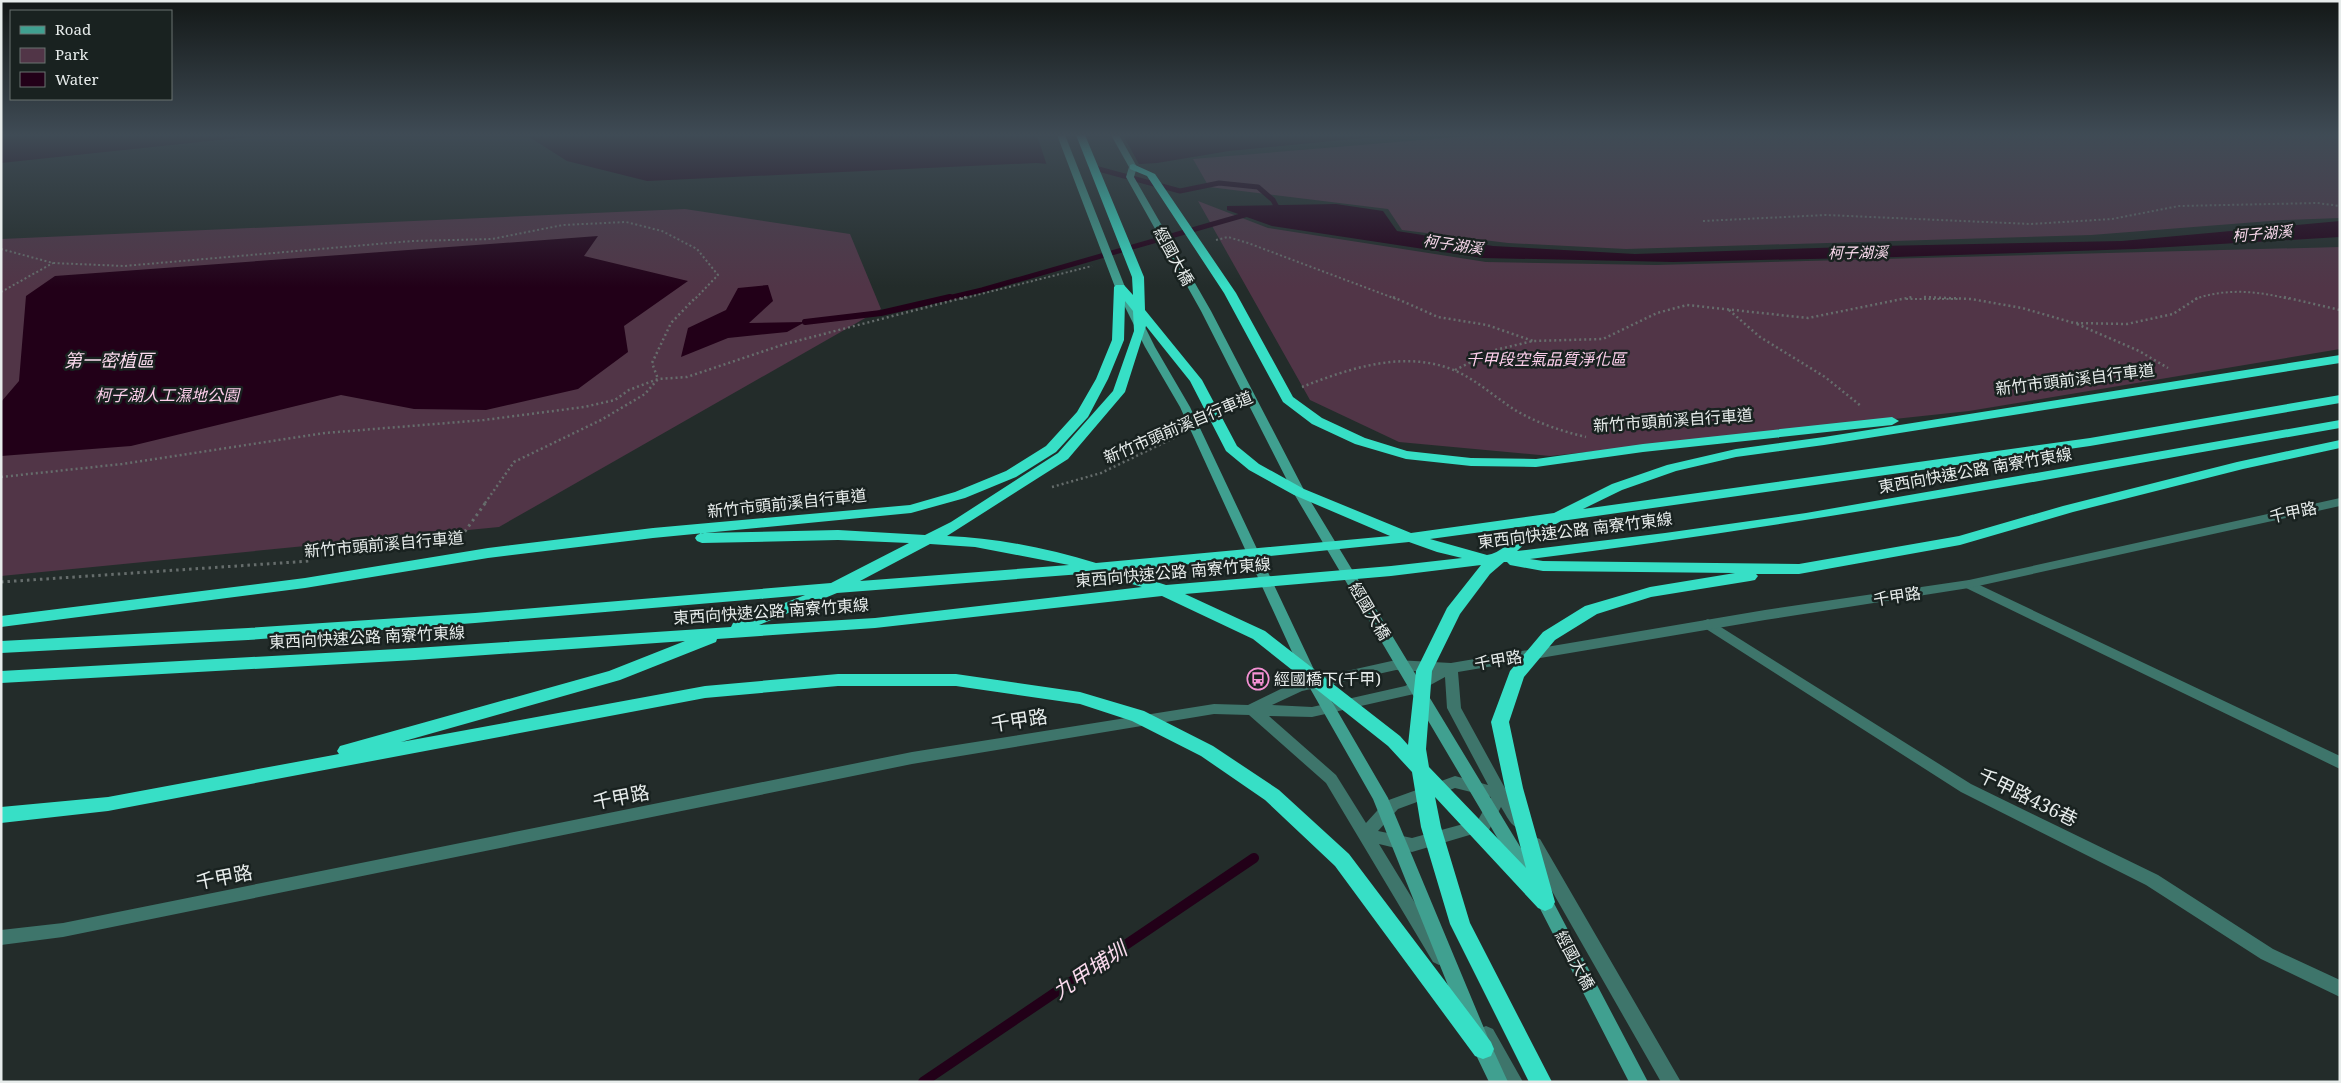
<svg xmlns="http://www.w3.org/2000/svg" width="2341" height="1083" font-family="'Noto Serif','Noto Sans TC',serif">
<rect width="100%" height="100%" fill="#232c2a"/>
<path fill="#513547" d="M1482,135H2340V218L2283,220L2091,235L1626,249L1508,243L1402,230L1388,209L1209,187L1193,159Z
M1198,201L1268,228L1486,262L1656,265L2340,247V349L1969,411L1550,456L1399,442L1310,400Z
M685,209L850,234L881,309L499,527L1,576V239Z"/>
<path fill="#220018" d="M1,135H266L1,163Z
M526,135H620L626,138L627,135H751L758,138L828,135H1395L1229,151L1157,163L1092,167L1036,163L647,181L567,161Z
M1336,204L1383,211L1397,231L1493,246L1635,254L1880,246L2122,241L2340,221V237L2135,249L1896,257L1673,262L1483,258L1272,226L1227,210V206Z
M598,236L584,256L688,281L624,326L628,352L578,389L486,410L414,409L341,395L131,446L1,456V402L19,381L26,296L55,276Z
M768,285L773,301L749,323L805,322L787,332L728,338L681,357L688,328L726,310L738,288Z"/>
<path fill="#232c2a" d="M1037,135H1123L1140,166L1093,170L1047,166Z"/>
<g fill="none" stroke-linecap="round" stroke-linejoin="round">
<path stroke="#220018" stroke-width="5" d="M1091,167L1180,191L1219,183L1258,187L1273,200L1280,213
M944,299L982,290L1248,214"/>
<path stroke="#220018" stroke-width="6" d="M805,322L881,313L950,297"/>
<path stroke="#220018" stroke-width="10" d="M923,1082L1254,858"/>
<path stroke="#666d6c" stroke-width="2" stroke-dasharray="2 2.5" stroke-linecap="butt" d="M1703,221L1826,215L2031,224L2112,219L2179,206L2317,203L2340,206
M1216,240L1228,237L1248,243L1396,299
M1,249L53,263L124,266L412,241L492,239L563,225L626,222L662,231L697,249L718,275L695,299
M1,292L53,263
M961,299L1092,266
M1906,299H1960
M2195,299C2226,288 2258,291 2289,299"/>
<path stroke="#666d6c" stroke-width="2.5" stroke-dasharray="2 3" stroke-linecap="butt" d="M1393,297L1438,317L1487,325L1533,341
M1924,297L1971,299L2022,308L2074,323L2127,324L2173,314L2199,297
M2284,297L2340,310
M1729,310L1760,337L1825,377L1861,406
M2077,324L2139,351L2168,368
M1455,370L1495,350L1533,341L1603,339L1657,313L1687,305L1808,318L1912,297
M1302,387C1353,367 1412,347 1464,375C1482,385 1498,399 1515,410C1537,423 1561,431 1586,437
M1,477L122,464L325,433L484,420L584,407L615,400L629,390L658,379L687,377L785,344L966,297
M1052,487L1101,473L1178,436
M485,503L514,462L601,420L645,394L658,379L652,363L671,323L696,297"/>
<path stroke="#666d6c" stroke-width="3" stroke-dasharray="2.5 4" stroke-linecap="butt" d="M461,537L486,502
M1,582L310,561"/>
<path fill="#3e756b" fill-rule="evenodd" d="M1969,580L2340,756V769L1964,587L1962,584Z
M1708,619L1971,784L2158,875L2273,949L2340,980V997L2261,959L2146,885L1961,792L1703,627L1701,624L1703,621Z"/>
<path fill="#3e756b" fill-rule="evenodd" d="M2340,498V506L1969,588L1765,620L1458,672L1461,708L1506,790L1528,823L1526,827C1512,832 1508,817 1501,807L1489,830L1483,831L1412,852L1379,844L1445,952L1448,957L1445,962L1439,965L1433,962L1326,783L1249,715L1214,714L912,764L63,937L1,945V930L63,923L912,752L1214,704L1248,705L1293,683L1396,660L1451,663L1765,610L1969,580ZM1396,670L1432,672L1405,686L1312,707L1272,705L1302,691ZM1445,677L1447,708L1488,785L1455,776L1386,801L1366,823L1336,775L1269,716L1312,717L1414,694ZM1455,788L1491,797L1478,820L1412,838L1378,831L1398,809Z
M1534,837L1540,839L1681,1082H1661L1528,849L1526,844L1528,839Z
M1486,1026L1493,1029L1523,1082H1503L1477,1035L1479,1029Z"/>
<path fill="#40a090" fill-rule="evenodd" d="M1057,135H1065L1125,287L1155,347L1190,407L1317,676L1388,798L1491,1045L1508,1082H1489L1476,1055L1373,799L1303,676L1180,407L1145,347L1115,287Z
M1111,135H1119L1137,167L1134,177L1211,311L1305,492L1536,873L1538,878L1536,883L1530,885L1524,883L1293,492L1201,311L1126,177L1129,167Z
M1541,888L1547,890L1648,1082H1629L1533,895L1535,890Z"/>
<path fill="#37dfc6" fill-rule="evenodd" d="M1076,135H1085L1144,277L1145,310L1202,380L1237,446L1259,464L1304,489L1411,533L1554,513L1612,484L1667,465L1736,449L1824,437L2340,355V363L1824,445L1736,457L1676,471L1622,490L1583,509L2090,438L2340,395V403L2090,446L1561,521L1529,540L1517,551L1665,533L1806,513L2340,420V428C2070,475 1801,526 1530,559L1543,561L1799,564L1959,536L2063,506L2237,462L2340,440V448L2243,469L2073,512L1960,545L1799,574H1756L1758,576L1755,580L1750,581L1651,597L1597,614L1555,640L1524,677L1509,722L1523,788L1555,902L1552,908L1545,911L1538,908L1435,797L1441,827L1470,923L1552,1082H1529L1450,924L1421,827L1412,772L1388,746L1253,639L1162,596L875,628L717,639L716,642L620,680L401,742L705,686L838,674H956L1080,692L1144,711L1213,746L1279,790L1349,854L1491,1042L1494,1049L1491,1056L1483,1059L1475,1056L1335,866L1265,800L1201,756L1132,721L1080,704L956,686H838L705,698L108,811L1,823V807L108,797L339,754L337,751L340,746L609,671L685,641L415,660L1,683V671L415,648L731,627L733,623L805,595L475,623L248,640L1,653V641L248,628L475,613L831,583L909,543L838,540L702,543L697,541L695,538L697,535L702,533L838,530L925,535L951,522L1058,453L1113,391L1134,331L1133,311L1125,301L1124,340L1108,379L1088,417L1056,452L1016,477L965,498L911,513L653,538L488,558L305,588L1,627V616L305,578L488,548L653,528L910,505L955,492L1006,471L1046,446L1077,412L1096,379L1112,340L1114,287L1116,285H1124L1133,295L1132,277ZM1146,326L1190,381L1226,451L1249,470L1294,495L1390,536L1096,563C1048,548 996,538 947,536L1068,459L1125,392ZM1534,525C1520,533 1502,553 1487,555L1430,539ZM1409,542L1437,552L1462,558L1391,566L1166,585L1122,571ZM930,544L975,547L1069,565L860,581ZM1504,562H1507L1510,565L1543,571L1735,573L1650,587L1585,606L1543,632L1510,671L1491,722L1505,788L1526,868L1429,767L1426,749L1432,671L1460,614L1490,574ZM1481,565L1447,608L1416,671L1408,745L1400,736L1265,631L1185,594L1391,576ZM1095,573L1142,587L875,618L759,625L837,593Z
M1133,164L1155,174L1236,293L1293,397L1322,418L1365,438L1407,451L1471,458L1536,459L1643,444L1892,417L1899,421L1892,425L1643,452L1536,467L1471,466L1406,459L1355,444L1312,424L1283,402L1224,293L1147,176L1130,169V165Z"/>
</g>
<linearGradient id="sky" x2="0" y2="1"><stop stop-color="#131817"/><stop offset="0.47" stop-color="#3f4b55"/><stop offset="1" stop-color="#3f4b55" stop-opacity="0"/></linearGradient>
<rect width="2341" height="287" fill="url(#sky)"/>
<defs>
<g id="bus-ring" transform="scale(1.125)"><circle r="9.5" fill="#192220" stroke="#f491d3" stroke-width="1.5"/><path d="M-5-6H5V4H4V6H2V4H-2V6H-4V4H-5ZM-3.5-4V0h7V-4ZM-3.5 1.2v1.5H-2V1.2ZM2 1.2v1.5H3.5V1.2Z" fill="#f491d3"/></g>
</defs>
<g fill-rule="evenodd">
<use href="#bus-ring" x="1258" y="679"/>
</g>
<g text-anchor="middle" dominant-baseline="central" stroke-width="5" stroke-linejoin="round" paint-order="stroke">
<g font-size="15" font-style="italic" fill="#f9d9ec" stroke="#192220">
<text transform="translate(2262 233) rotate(-5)">柯子湖溪</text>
<text transform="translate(1453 244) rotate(8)">柯子湖溪</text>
<text transform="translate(1858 252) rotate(-1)">柯子湖溪</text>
</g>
<g font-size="16" fill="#e7eceb" stroke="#192220">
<text transform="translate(1174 256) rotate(61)">經國大橋</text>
<text transform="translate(2075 379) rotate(-7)">新竹市頭前溪自行車道</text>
<text transform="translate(1673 420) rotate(-4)">新竹市頭前溪自行車道</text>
<text transform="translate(1178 427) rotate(-23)">新竹市頭前溪自行車道</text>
<text transform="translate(1975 470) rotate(-10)">東西向快速公路 南寮竹東線</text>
<text transform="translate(787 503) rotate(-6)">新竹市頭前溪自行車道</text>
<text transform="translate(2293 512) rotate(-12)">千甲路</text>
<text transform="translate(1575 530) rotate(-7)">東西向快速公路 南寮竹東線</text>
<text transform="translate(384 544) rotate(-5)">新竹市頭前溪自行車道</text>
<text transform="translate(1173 572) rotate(-5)">東西向快速公路 南寮竹東線</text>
<text transform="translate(1897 596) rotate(-9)">千甲路</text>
<text transform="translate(771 611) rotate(-4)">東西向快速公路 南寮竹東線</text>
<text transform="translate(1370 611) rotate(59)">經國大橋</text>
<text transform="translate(367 637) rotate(-3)">東西向快速公路 南寮竹東線</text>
<text transform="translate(1498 660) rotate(-10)">千甲路</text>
<text transform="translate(1575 960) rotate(62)">經國大橋</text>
</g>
<g font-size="16" font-style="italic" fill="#fecfec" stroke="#192220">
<text x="1546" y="359">千甲段空氣品質淨化區</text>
<text x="167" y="395">柯子湖人工濕地公園</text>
</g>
<g font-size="16" fill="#e7eceb" stroke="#192220" text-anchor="start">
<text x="1274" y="679">經國橋下(千甲)</text>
</g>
<g font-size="18" font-style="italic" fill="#f9d9ec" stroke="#192220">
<text x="109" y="360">第一密植區</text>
</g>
<g font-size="19" fill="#e7eceb" stroke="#192220">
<text transform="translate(1019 720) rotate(-9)">千甲路</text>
<text transform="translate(621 797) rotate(-11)">千甲路</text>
<text transform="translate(2028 797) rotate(26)">千甲路436巷</text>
<text transform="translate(224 877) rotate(-11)">千甲路</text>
</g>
<g font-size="21" font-style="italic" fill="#f9d9ec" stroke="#192220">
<text transform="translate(1089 970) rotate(-34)">九甲埔圳</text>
</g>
</g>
<rect width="2341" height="1083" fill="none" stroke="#e7eceb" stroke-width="5"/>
<rect x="10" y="10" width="162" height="90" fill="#192220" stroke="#6b7371"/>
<rect x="20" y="26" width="25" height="8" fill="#40a090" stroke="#6b7371"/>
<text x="55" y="35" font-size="15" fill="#e7eceb">Road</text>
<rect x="20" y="48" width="25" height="15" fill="#513547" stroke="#6b7371"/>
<text x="55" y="60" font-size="15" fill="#e7eceb">Park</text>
<rect x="20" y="72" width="25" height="15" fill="#220018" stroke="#6b7371"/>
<text x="55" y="85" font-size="15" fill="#e7eceb">Water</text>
</svg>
